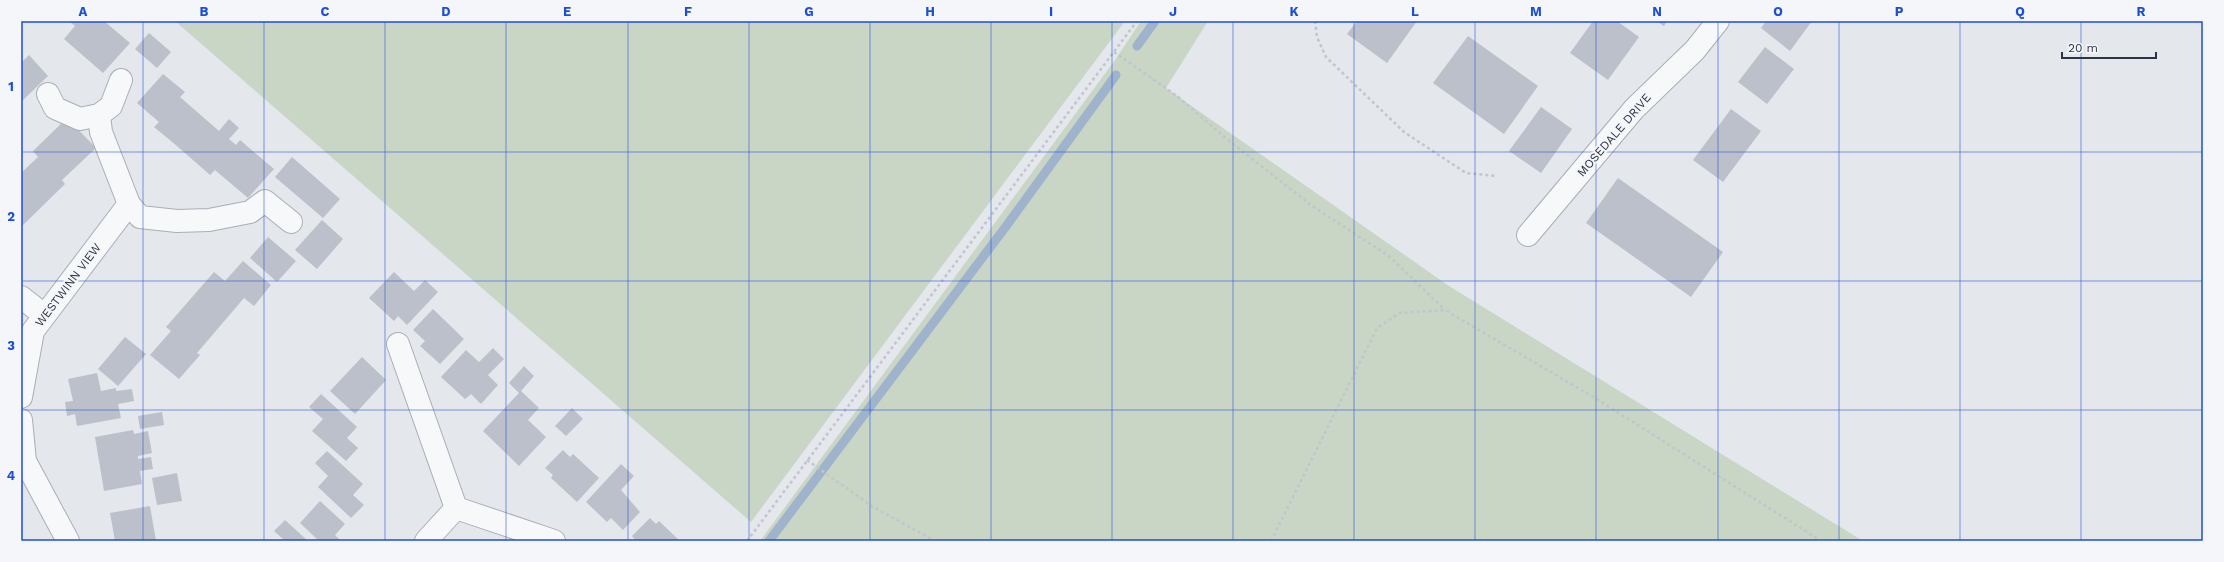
<svg xmlns="http://www.w3.org/2000/svg" width="2224" height="562" font-family="'Work Sans',sans-serif">
<rect width="100%" height="100%" fill="#e4e7ec"/>
<path fill="#c9d6c5" d="M175,21H1125L751,522Z
M1141,21H1208L1166,88L1449,286L1863,541H760L1115,60Z"/>
<g fill="none" stroke-linecap="round" stroke-linejoin="round">
<path stroke="#9fb4cc" stroke-width="9" d="M1137,46L1155,21
M769,541L1007,225L1116,75"/>
</g>
<path fill="#bbc0ca" d="M69,21H104L130,43L103,73L64,39L75,26Z
M1357,21H1417L1387,63L1347,34Z
M1593,21H1617L1639,37L1608,80L1570,53Z
M1656,21H1667L1664,26Z
M1766,21H1812L1790,51L1761,28Z
M149,33L171,52L157,68L135,49Z
M1468,36L1538,86L1504,134L1433,83Z
M1765,47L1794,69L1767,104L1738,82Z
M29,55L48,76L21,102V63Z
M163,74L185,92L180,97L219,131L229,119L239,128L229,139L236,145L240,140L274,169L248,198L215,170L210,175L177,146L154,127L159,122L137,103Z
M1541,107L1572,129L1541,173L1509,151Z
M1731,109L1761,131L1723,182L1693,160Z
M67,118L96,148L62,180L65,184L21,227V173L38,157L33,151Z
M292,157L340,199L323,218L275,177Z
M1618,178L1723,252L1691,297L1586,223Z
M322,220L343,239L317,269L295,250Z
M268,237L296,261L277,282L250,258Z
M243,261L271,285L254,306L244,298L197,353L200,355L179,379L150,355L171,331L166,327L214,272L225,281Z
M394,272L414,291L425,280L438,292L407,325L398,316L394,321L369,298Z
M433,309L464,339L440,364L420,346L425,341L413,330Z
M125,337L146,354L118,386L98,369Z
M493,348L504,359L488,375L498,385L481,404L471,394L465,399L441,377L466,350L479,362Z
M362,357L386,380L355,414L330,391Z
M524,366L534,376L521,391L539,408L528,420L546,437L519,466L483,431L519,393L509,383Z
M97,373L101,391L116,388V391L132,389L134,401L118,404L121,418L77,426L75,414L67,416L65,402L73,401L68,379Z
M321,394L357,427L347,438L358,448L346,461L312,431L323,419L309,407Z
M572,408L583,419L566,436L555,426Z
M162,412L164,425L140,429L138,416Z
M133,430L134,434L148,431L152,453L138,456V459L151,457L153,469L140,471L142,484L104,491L95,437Z
M563,450L570,457L573,454L599,478L577,502L551,478L553,475L545,468Z
M327,451L363,484L353,495L364,505L351,518L318,487L328,476L315,463Z
M621,464L634,476L621,490L640,512L623,530L611,518L607,522L586,502Z
M177,473L182,501L157,505L152,478Z
M320,501L345,524L335,535L341,541H319L300,523Z
M150,506L156,541H115L110,513Z
M650,518L656,524L659,521L680,541H636L632,536Z
M285,520L308,541H285L274,531Z"/>
<g fill="none" stroke-linecap="round" stroke-linejoin="round">
<g stroke="#a9aeb7" stroke-width="24">
<path id="minor" d="M48,94L55,108L80,119L99,115L111,106L121,80
M99,115L101,132L129,204L140,217L177,221L209,220L250,212L265,201L291,222
M1528,235L1634,109L1695,50L1718,21
M21,297L44,315
M398,344L456,508
M21,397L33,331L129,204
M21,420L25,461L68,541
M456,508L554,541
M426,541L456,508"/>
</g>
<path stroke="#c2c5cb" stroke-width="2.5" stroke-dasharray="3 3" stroke-linecap="butt" d="M1315,21L1317,37L1326,57L1404,132L1466,173L1497,176
M1114,52L1177,96L1228,140L1312,206L1389,256L1445,310
M807,460L873,507L935,541
M747,541L1137,21
M1271,541L1377,328L1400,313L1445,310L1595,398L1821,541"/>
<use href="#minor" stroke="#f7f8fa" stroke-width="22"/>
</g>
<path fill="none" stroke="#1d4ed8" stroke-width="1" stroke-opacity="0.55" d="M143,21V541M264,21V541M385,21V541M506,21V541M628,21V541M749,21V541M870,21V541M991,21V541M1112,21V541M1233,21V541M1354,21V541M1475,21V541M1596,21V541M1718,21V541M1839,21V541M1960,21V541M2081,21V541M21,152H2203M21,281H2203M21,410H2203"/>
<g text-anchor="middle" dominant-baseline="central" stroke-width="4" stroke-linejoin="round" paint-order="stroke">
<g font-size="12" fill="#2b3445" stroke="#f4f6f9">
<text transform="translate(1614 135) rotate(-49)">MOSEDALE DRIVE</text>
<text transform="translate(68 285) rotate(-53)">WESTWINN VIEW</text>
</g>
</g>
<rect width="2224" height="562" fill="none" stroke="#f4f6f9" stroke-width="44"/>
<path d="M2062 52v6h94v-6" fill="none" stroke="#2b3445" stroke-width="2"/>
<text x="2068" y="52" font-size="12" fill="#2b3445" stroke="#f4f6f9" stroke-width="3" paint-order="stroke">20 m</text>
<rect x="22" y="22" width="2180" height="518" fill="none" stroke="#1d4ed8" stroke-width="1.5"/>
<g font-size="13" text-anchor="middle" font-weight="bold" fill="#1d4ed8">
<text x="83" y="16">A</text>
<text x="204" y="16">B</text>
<text x="325" y="16">C</text>
<text x="446" y="16">D</text>
<text x="567" y="16">E</text>
<text x="688" y="16">F</text>
<text x="809" y="16">G</text>
<text x="930" y="16">H</text>
<text x="1051" y="16">I</text>
<text x="1173" y="16">J</text>
<text x="1294" y="16">K</text>
<text x="1415" y="16">L</text>
<text x="1536" y="16">M</text>
<text x="1657" y="16">N</text>
<text x="1778" y="16">O</text>
<text x="1899" y="16">P</text>
<text x="2020" y="16">Q</text>
<text x="2141" y="16">R</text>
<text x="11" y="91">1</text>
<text x="11" y="221">2</text>
<text x="11" y="350">3</text>
<text x="11" y="480">4</text>
</g>
</svg>
